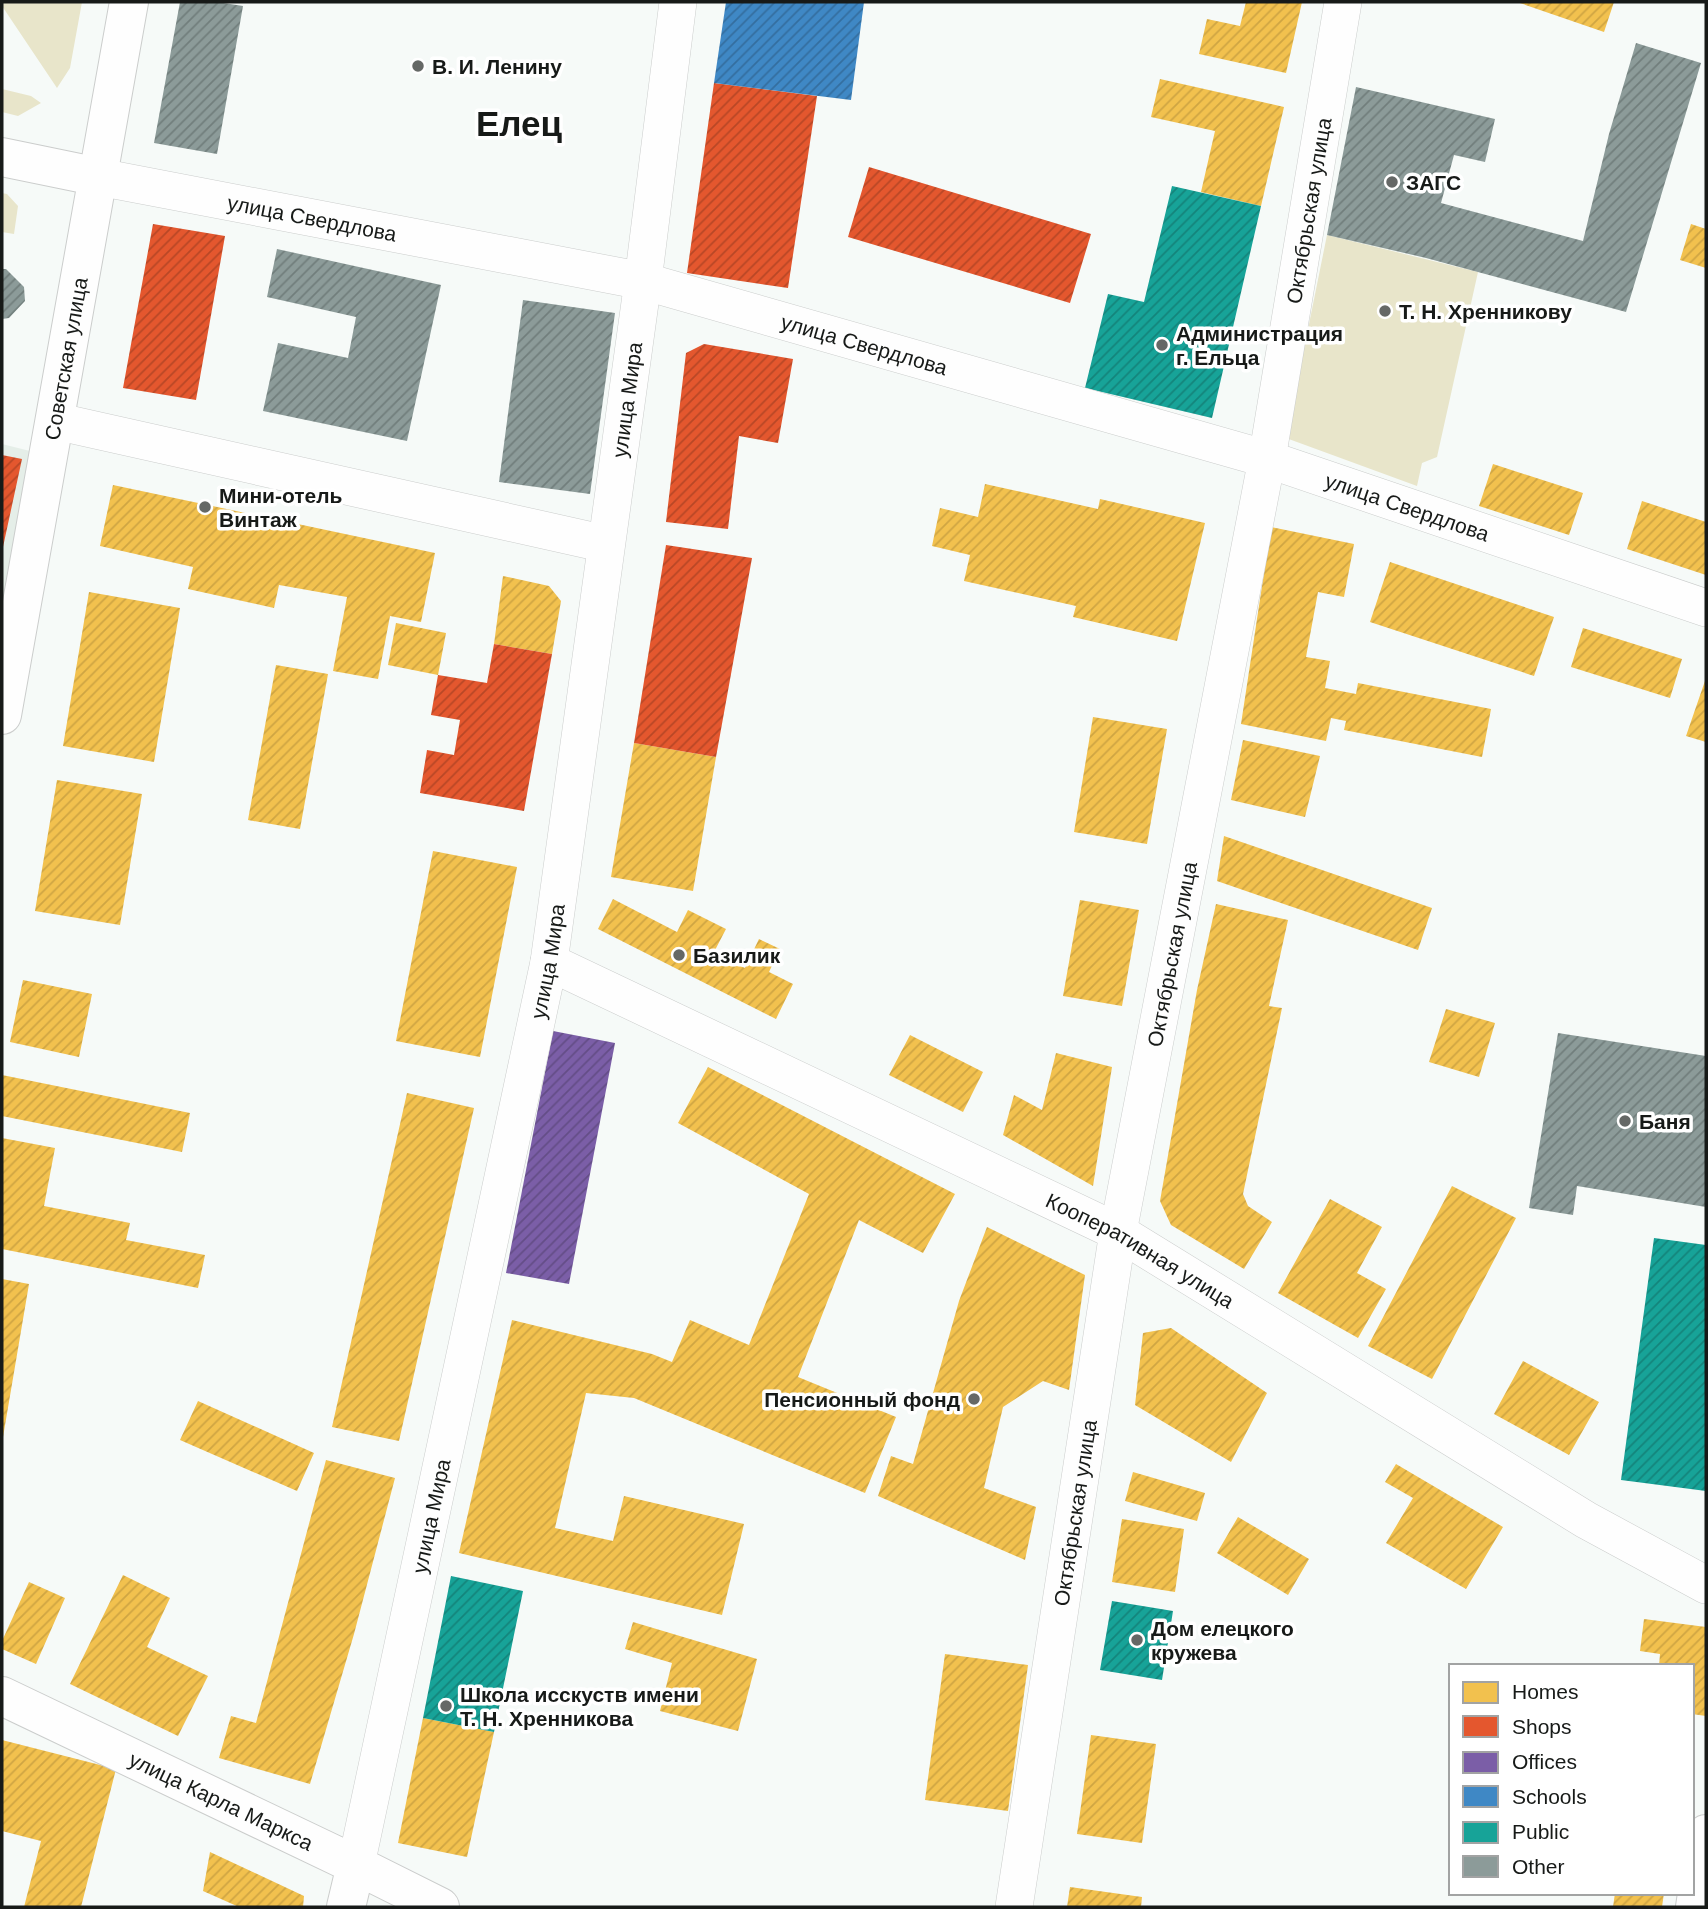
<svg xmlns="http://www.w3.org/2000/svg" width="1708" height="1909" font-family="Helvetica,sans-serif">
<defs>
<pattern id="homes-hatch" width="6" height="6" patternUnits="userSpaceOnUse" patternTransform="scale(1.75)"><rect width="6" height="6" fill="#f2c14e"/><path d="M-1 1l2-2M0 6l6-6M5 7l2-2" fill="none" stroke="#cfa543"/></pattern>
<pattern id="shops-hatch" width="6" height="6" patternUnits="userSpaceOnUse" patternTransform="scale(1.75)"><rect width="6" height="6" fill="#e4572e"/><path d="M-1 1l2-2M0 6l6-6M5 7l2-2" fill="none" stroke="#b84726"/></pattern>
<pattern id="offices-hatch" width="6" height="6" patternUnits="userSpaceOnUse" patternTransform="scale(1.75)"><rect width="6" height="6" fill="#7b5ea7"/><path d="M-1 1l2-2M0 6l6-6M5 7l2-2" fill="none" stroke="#644d87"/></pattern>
<pattern id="schools-hatch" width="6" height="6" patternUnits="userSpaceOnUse" patternTransform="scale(1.75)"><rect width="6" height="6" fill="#3f88c5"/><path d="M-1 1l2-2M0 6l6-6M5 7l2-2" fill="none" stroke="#346e9f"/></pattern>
<pattern id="public-hatch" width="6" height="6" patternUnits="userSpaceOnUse" patternTransform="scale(1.75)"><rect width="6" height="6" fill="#17a398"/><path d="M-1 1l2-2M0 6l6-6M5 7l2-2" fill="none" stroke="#14847b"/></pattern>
<pattern id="building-hatch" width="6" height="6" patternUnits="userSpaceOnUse" patternTransform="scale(1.75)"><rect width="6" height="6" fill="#8c9b99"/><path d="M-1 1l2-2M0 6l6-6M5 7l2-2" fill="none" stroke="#717e7c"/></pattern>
</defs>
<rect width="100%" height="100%" fill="#f6faf8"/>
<path fill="#e5eee8" d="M2,444L34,452L2,609Z"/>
<path fill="#e8e5ca" d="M2,2H82L70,68L57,88L2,6Z
M2,89L31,96L41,103L18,116L2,112Z
M2,193L7,194L18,206L14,234L2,232Z
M1327,235L1478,272L1437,457L1422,463L1417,486L1286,438Z"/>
<path fill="url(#homes-hatch)" d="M1246,2H1302L1286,73L1199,54L1207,19L1240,26Z
M1517,2H1614L1604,32Z
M1160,79L1284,107L1261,206L1201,192L1215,131L1151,117Z
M1691,224L1706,229V268L1680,260Z
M1493,464L1583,493L1569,535L1479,506Z
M985,484L1098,509L1100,499L1205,523L1177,641L1073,617L1076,606L964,581L970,555L932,546L940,508L978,517Z
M113,485L435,553L421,622L390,616L378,679L333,671L347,597L279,585L274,608L188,589L193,567L100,546Z
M1642,501L1706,522V575L1627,549Z
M1271,527L1354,544L1344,597L1318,592L1306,657L1330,661L1325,688L1356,694L1358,683L1491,709L1482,757L1344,730L1346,721L1331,718L1326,741L1241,724Z
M1390,562L1554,617L1534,676L1370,622Z
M503,576L549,586L561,601L552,654L494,644Z
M89,592L180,608L154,762L63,746Z
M396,623L446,633L438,675L388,665Z
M1583,628L1682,659L1670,698L1571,667Z
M276,665L328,674L300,829L248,820Z
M1706,678V742L1686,736Z
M1093,717L1167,729L1147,844L1074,832Z
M1243,740L1320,756L1305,817L1231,800Z
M634,743L716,757L693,891L611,877Z
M57,780L142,794L120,925L35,911Z
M1224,836L1432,908L1418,950L1217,881Z
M433,851L517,867L480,1057L396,1041Z
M613,899L677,932L688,910L726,929L713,954L745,968L759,939L780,949L769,972L793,984L776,1019L598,929Z
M1080,900L1139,910L1122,1006L1063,996Z
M1216,904L1288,920L1269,1006L1282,1008L1243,1194L1248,1206L1272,1222L1244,1269L1171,1225L1160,1201L1197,990Z
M23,980L92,994L79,1057L10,1042Z
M1446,1009L1495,1023L1479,1077L1429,1062Z
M910,1035L983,1072L963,1112L889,1075Z
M1056,1053L1112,1067L1093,1186L1003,1135L1014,1095L1042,1110Z
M708,1067L955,1194L923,1253L859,1220L798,1377L896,1417L865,1493L634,1398L586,1393L555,1528L613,1541L624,1496L744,1524L722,1615L459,1553L512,1320L652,1354L672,1362L690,1320L749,1345L809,1194L678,1123Z
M2,1075L190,1113L182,1152L2,1116Z
M407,1093L474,1108L399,1441L332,1427Z
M2,1138L55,1148L44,1206L130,1223L126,1240L205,1255L198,1288L2,1249Z
M1452,1186L1516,1218L1432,1379L1368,1346Z
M1330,1199L1382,1227L1357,1273L1386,1289L1358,1338L1278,1293Z
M987,1227L1085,1275L1069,1390L1043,1381L1003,1407L984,1488L1036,1507L1025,1560L878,1496L891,1456L913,1464L959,1301Z
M2,1279L29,1284L3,1437L2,1436Z
M1171,1328L1267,1393L1231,1462L1135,1405L1143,1333Z
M1523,1361L1599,1402L1569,1455L1494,1414Z
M198,1401L314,1453L297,1491L180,1440Z
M326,1460L395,1478L354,1634L310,1784L219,1758L231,1716L256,1723Z
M1396,1464L1503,1527L1466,1589L1386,1543L1413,1498L1385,1482Z
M1133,1472L1205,1493L1197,1521L1125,1501Z
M1238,1517L1309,1559L1288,1595L1217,1553Z
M1122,1519L1184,1529L1175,1592L1112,1582Z
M123,1575L170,1598L147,1647L208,1676L178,1736L70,1684Z
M29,1582L65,1598L36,1664L2,1649V1641Z
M1644,1619L1706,1627V1716L1692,1714V1666H1659L1660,1654L1640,1651Z
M633,1622L757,1659L738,1731L660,1711L672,1663L625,1649Z
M945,1654L1028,1665L1008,1811L925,1800Z
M423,1718L494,1732L467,1857L398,1843Z
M1091,1735L1156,1744L1142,1843L1077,1834Z
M2,1740L116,1769L81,1907H24L41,1841L2,1831Z
M210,1852L304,1896L303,1907H239L203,1891Z
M1070,1887L1142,1897L1141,1907H1067Z
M1615,1893H1664L1662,1907H1613Z"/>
<path fill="url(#shops-hatch)" d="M714,83L817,96L788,288L687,273Z
M869,167L1091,234L1070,303L848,237Z
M153,224L225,236L196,400L123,388Z
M704,344L793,359L778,443L739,436L728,529L666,522L686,353Z
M2,455L22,459L3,547H2Z
M666,545L752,558L716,757L634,743Z
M494,644L552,654L524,811L420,793L427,750L454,755L460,720L431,715L438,675L487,683Z"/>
<path fill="url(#offices-hatch)" d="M553,1031L615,1043L569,1284L506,1273Z"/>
<path fill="url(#schools-hatch)" d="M726,2H864L851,100L714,83Z"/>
<path fill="url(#public-hatch)" d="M1172,186L1261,206L1212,418L1085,388L1108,294L1144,302Z
M1654,1238L1706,1245V1491L1621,1480Z
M451,1576L523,1591L494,1732L423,1718Z
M1112,1601L1173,1611L1162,1680L1100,1670Z"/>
<path fill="url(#building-hatch)" d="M180,2H217L243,6L217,154L154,143Z
M1636,43L1701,63L1626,312L1426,258L1327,235L1356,87L1495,119L1485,162L1454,155L1441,203L1583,241L1609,134Z
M277,249L441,285L407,441L263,411L278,343L348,358L356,317L267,297Z
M2,269H6L24,287L25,301L9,318L2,319Z
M523,300L615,313L590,494L499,482Z
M1558,1033L1706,1056V1207L1577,1186L1573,1215L1529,1208Z"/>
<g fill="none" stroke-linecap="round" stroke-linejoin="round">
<g stroke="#cbcdcc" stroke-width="38">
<g id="street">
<path id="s1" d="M99,177L643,281L1267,459L1706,608"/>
<path d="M55,421L606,544"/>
<path id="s2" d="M549,962L1118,1232L1586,1520L1706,1585"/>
<path id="s3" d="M356,1865L549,962L643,281L678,2"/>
<path id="s4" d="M1014,1907L1118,1232L1267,459L1343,2"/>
</g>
</g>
<g stroke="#cbcdcc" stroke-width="40">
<g id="secondary">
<path d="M2,157L99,177"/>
<path id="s5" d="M2,715L129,2"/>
<path id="s6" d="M2,1696L356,1865L440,1907"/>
<path d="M346,1907L356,1865"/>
<path d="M1695,1907L1706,1834"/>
</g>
</g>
<use href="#street" stroke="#fefefe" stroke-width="37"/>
<use href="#secondary" stroke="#fefefe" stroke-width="38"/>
</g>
<g fill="#656866" stroke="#fff" stroke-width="2.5">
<circle cx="418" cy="66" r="7"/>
<circle cx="1392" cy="182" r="7"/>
<circle cx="1385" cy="311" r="7"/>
<circle cx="1162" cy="345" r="7"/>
<circle cx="205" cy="507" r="7"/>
<circle cx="679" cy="955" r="7"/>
<circle cx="1625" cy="1121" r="7"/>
<circle cx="974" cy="1399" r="7"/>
<circle cx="1137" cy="1640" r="7"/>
<circle cx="446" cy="1706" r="7"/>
</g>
<g text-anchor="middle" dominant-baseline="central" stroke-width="7" stroke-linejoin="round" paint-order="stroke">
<g font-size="21" font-weight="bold" fill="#171a18" stroke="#fff" text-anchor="start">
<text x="432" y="66">В. И. Ленину</text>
<text x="1406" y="182">ЗАГС</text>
<text x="1399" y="311">Т. Н. Хренникову</text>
<text x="1176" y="333">Администрация<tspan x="1176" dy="24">г. Ельца</tspan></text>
<text x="219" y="495">Мини-отель<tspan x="219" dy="24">Винтаж</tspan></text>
<text x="693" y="955">Базилик</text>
<text x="1639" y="1121">Баня</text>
<text x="960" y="1399" text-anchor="end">Пенсионный фонд</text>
<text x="1151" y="1628">Дом елецкого<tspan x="1151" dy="24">кружева</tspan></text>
<text x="460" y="1694">Школа исскуств имени<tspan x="460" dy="24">Т. Н. Хренникова</tspan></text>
</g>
<g font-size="21" fill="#171a18" stroke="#fff">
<text stroke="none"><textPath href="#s4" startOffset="1722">Октябрьская улица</textPath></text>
<text stroke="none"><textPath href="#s1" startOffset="217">улица Свердлова</textPath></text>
<text stroke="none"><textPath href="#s1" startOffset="784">улица Свердлова</textPath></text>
<text stroke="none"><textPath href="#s5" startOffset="362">Советская улица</textPath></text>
<text stroke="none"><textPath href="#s3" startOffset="1491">улица Мира</textPath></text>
<text stroke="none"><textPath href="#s1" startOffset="1351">улица Свердлова</textPath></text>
<text stroke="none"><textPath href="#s4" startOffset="966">Октябрьская улица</textPath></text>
<text stroke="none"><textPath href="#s3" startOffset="924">улица Мира</textPath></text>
<text stroke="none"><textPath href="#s2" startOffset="658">Кооперативная улица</textPath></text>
<text stroke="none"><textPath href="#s4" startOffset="399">Октябрьская улица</textPath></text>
<text stroke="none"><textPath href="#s3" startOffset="357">улица Мира</textPath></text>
<text stroke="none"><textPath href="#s6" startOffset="243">улица Карла Маркса</textPath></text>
</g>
<g font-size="35" font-weight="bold" fill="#171a18" stroke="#fff">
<text x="519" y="123">Елец</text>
</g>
</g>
<rect width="1708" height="1909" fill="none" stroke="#171a18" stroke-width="7"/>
<rect x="1449" y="1664" width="245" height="231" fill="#ffffff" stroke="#a2a3a3" stroke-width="2"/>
<rect x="1463" y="1682" width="35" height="21" fill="#f2c14e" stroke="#a2a3a3" stroke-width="2"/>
<text x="1512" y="1699" font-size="21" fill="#171a18">Homes</text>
<rect x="1463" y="1716" width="35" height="21" fill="#e4572e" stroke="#a2a3a3" stroke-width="2"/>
<text x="1512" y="1734" font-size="21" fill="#171a18">Shops</text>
<rect x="1463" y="1752" width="35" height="21" fill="#7b5ea7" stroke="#a2a3a3" stroke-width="2"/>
<text x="1512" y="1769" font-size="21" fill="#171a18">Offices</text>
<rect x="1463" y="1786" width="35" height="21" fill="#3f88c5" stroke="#a2a3a3" stroke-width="2"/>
<text x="1512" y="1804" font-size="21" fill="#171a18">Schools</text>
<rect x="1463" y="1822" width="35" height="21" fill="#17a398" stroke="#a2a3a3" stroke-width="2"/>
<text x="1512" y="1839" font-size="21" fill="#171a18">Public</text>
<rect x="1463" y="1856" width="35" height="21" fill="#8c9b99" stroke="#a2a3a3" stroke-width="2"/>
<text x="1512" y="1874" font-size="21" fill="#171a18">Other</text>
</svg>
